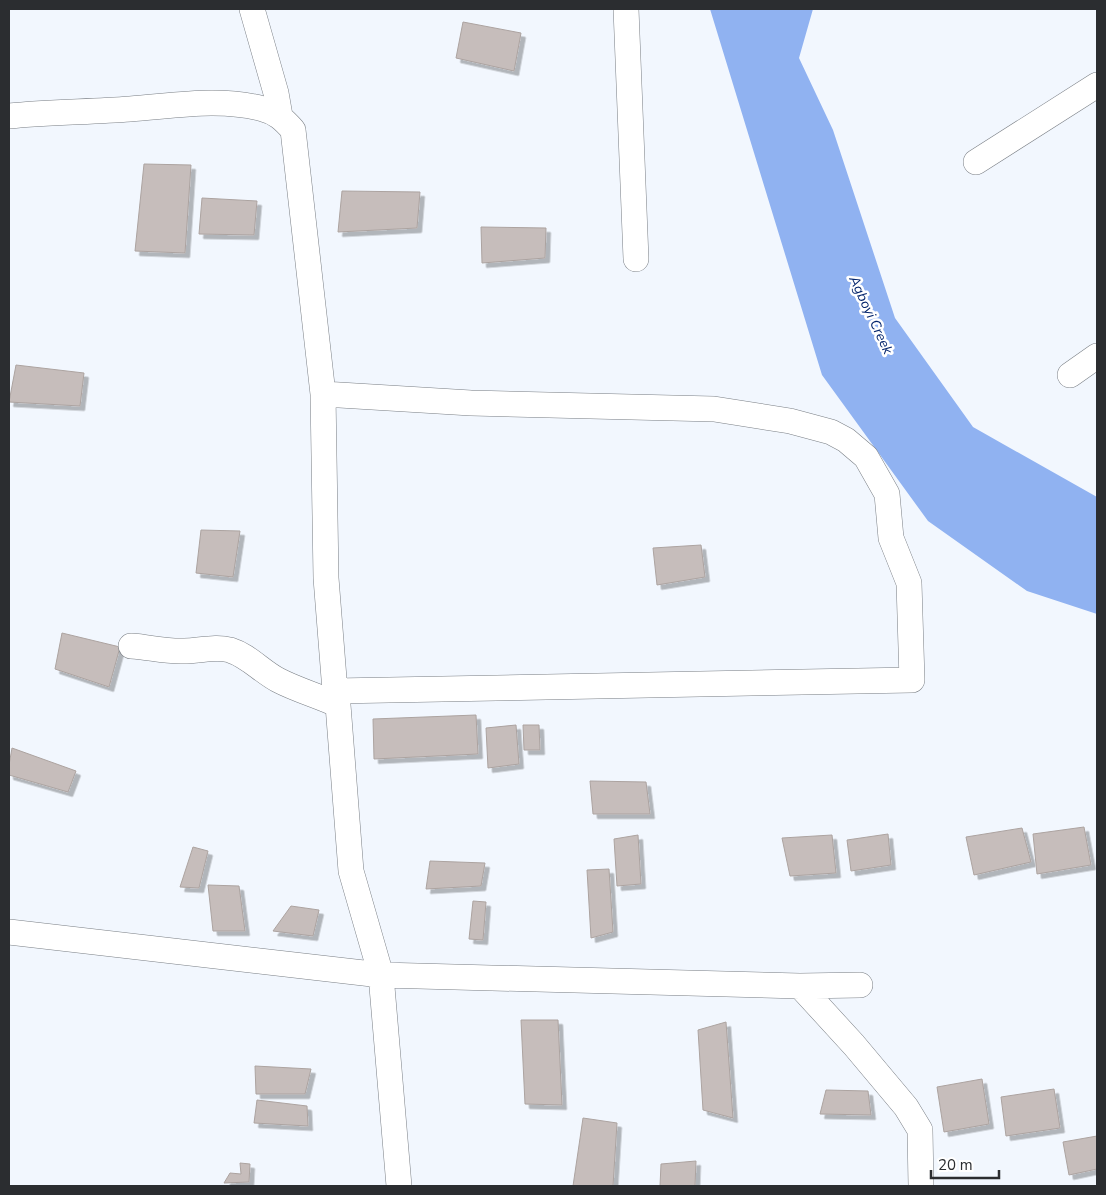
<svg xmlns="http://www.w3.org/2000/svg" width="1106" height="1195" font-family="'Nunito Sans',sans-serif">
<defs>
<filter id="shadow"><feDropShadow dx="4.5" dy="4.5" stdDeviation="0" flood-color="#0004"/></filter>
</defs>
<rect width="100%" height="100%" fill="#f2f7fe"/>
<path fill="#90b2f1" d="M710,9H813L799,58L833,130L895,318L973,427L1097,497V614L1027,591L928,521L822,375Z"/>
<path fill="#c6bdbb" stroke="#aca3a0" filter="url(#shadow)" d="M463,22L521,33L514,71L456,58Z
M144,164L191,165L185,253L135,251Z
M342,191L420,192L417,228L338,232Z
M202,198L257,201L254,235L199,234Z
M481,227L546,228L545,258L482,263Z
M16,365L84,373L80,406L9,402Z
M201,530L240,531L233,577L196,573Z
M701,545L705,577L657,585L653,548Z
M62,633L120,647L109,687L55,669Z
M476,715L478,754L374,759L373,719Z
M516,725L519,764L488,768L486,728Z
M523,725H539L540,750H524Z
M12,748L76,771L68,792L9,775V765Z
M590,781L646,782L650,814H593Z
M1084,827L1091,865L1037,874L1033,834Z
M1022,828L1031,862L974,875L966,837Z
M888,834L891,865L851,871L847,840Z
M638,835L641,884L617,886L614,839Z
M832,835L836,873L790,876L782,838Z
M193,847L208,851L199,888L180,887Z
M430,861L485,863L481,886L426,889Z
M609,869L613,932L591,938L587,870Z
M208,885L239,886L245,931H213Z
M473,901L486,902L483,940L469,939Z
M291,906L319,910L313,936L273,931Z
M521,1020H558L562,1105L525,1104Z
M726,1022L733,1118L703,1110L698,1030Z
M255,1066L311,1069L305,1094H256Z
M982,1079L989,1124L944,1132L937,1087Z
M1054,1089L1060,1128L1006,1136L1001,1097Z
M826,1090L868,1091L871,1115L820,1114Z
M257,1100L307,1106L308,1126L254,1123Z
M583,1118L617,1123L613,1186H573Z
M1097,1136V1169L1069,1175L1063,1142Z
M696,1161L695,1186H660L661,1164Z
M240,1163L250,1164L249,1182L224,1183L230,1173L241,1174Z"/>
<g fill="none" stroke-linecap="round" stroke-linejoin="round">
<g stroke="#7a7f85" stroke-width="26">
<path id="street" d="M252,9L276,93L280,116
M626,9L636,259
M9,116C49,112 90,112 130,109C173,106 220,97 263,109C276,112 284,120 293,130L323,394L326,578L335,691L338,705L351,871L381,975L399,1186
M976,162L1097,85
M1070,375L1097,356
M323,394L471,403L714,409L790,421L831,432L846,440L866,457L887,494L891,538L909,583L912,680L335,691
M131,646C149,647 166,652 184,651C199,651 215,646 230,650C249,656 261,671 278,680C297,690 319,696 338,705
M9,932L381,975L800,986L860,985
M800,986L854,1045L906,1107L920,1130L921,1186"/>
</g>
<use href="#street" stroke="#fff" stroke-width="25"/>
</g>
<g text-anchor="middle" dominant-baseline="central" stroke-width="5" stroke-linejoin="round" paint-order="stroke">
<g font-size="14" font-style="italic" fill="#05266d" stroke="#fff">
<text transform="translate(871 315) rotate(65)">Agboyi Creek</text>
</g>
</g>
<rect width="1106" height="1195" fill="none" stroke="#2b2d30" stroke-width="20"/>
<path d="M931 1170v8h68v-8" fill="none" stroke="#2b2d30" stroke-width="2.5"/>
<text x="938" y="1170" font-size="15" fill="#2b2d30" stroke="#ffffff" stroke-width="4" paint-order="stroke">20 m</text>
</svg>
